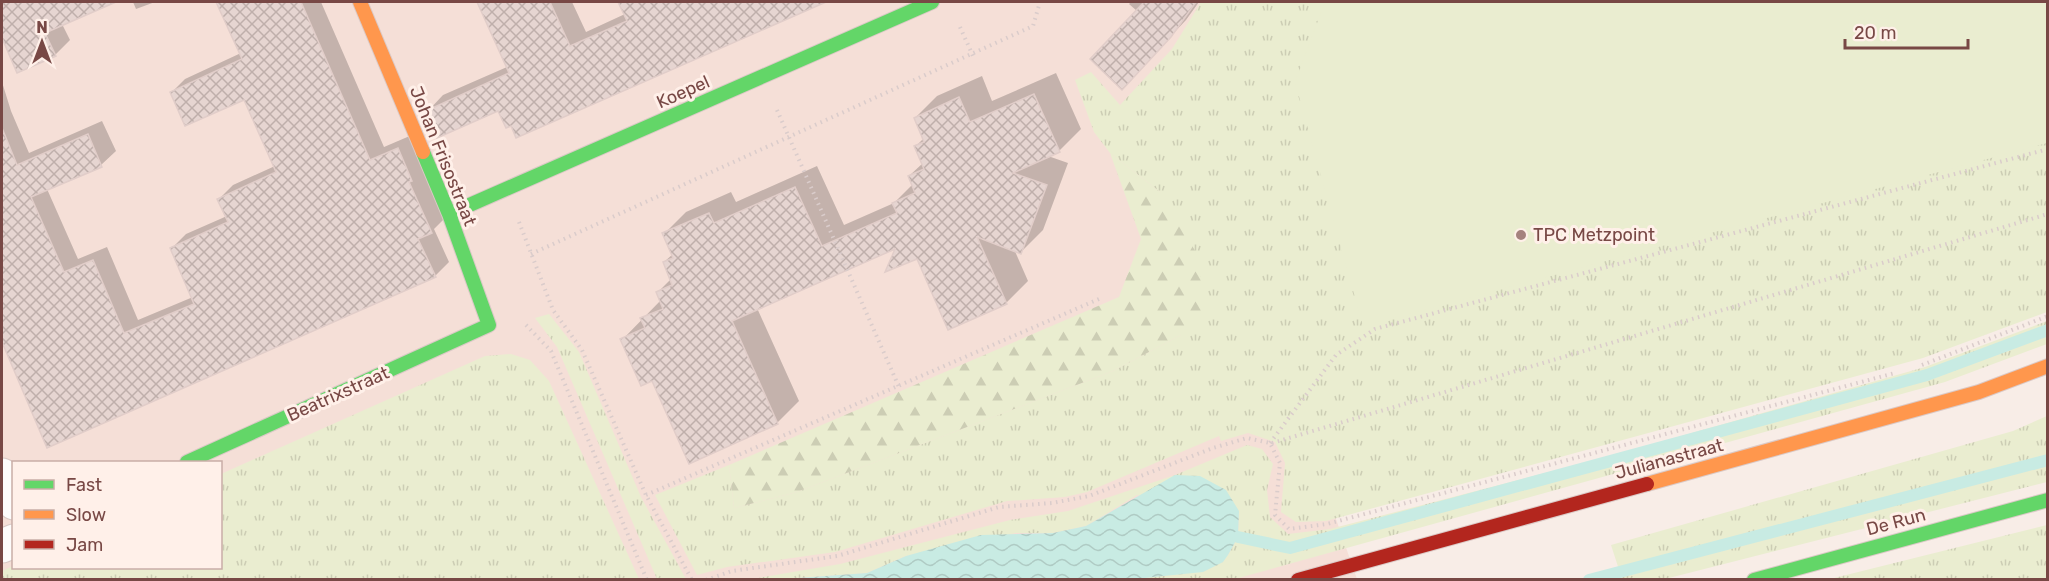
<svg xmlns="http://www.w3.org/2000/svg" width="2049" height="581" font-family="Rubik,sans-serif">
<defs>
<pattern id="grass-tufts" width="24" height="20" patternUnits="userSpaceOnUse" patternTransform="scale(1.5)"><rect width="24" height="20" fill="#eaedd0"/><path d="M3 7l-1-3M5 7V3M7 7l1-3M15 17l-1-3M17 17v-4M19 17l1-3" fill="none" stroke="#cccdb4"/></pattern>
<pattern id="forest-firs" width="22" height="20" patternUnits="userSpaceOnUse" patternTransform="scale(1.5)"><rect width="22" height="20" fill="#eaedd0"/><path d="M5 1l3.5 6h-7zM16 11l3.5 6h-7z" fill="#cccdb4"/></pattern>
<pattern id="water-waves" width="16" height="10" patternUnits="userSpaceOnUse" patternTransform="scale(1.5)"><rect width="16" height="10" fill="#c8ebe3"/><path d="M0 5q4-4 8 0t8 0" fill="none" stroke="#afcbc4"/></pattern>
<pattern id="building-cross-hatch" width="8" height="8" patternUnits="userSpaceOnUse" patternTransform="scale(1.5)"><rect width="8" height="8" fill="#e6d5d1"/><path d="M0 0l8 8M0 8l8-8" fill="none" stroke="#bfafab"/></pattern>
</defs>
<rect width="100%" height="100%" fill="#f8ede7"/>
<path fill="#f5dfd7" fill-rule="evenodd" d="M2,2H1261L1197,122L1357,579H2ZM14,462H220V568H14Z"/>
<path fill="url(#grass-tufts)" d="M1201,2H1329L2047,122V312L1923,358L1326,521L1296,522L1281,512L1285,463L1275,442L1248,433L1221,441L1219,436L1087,492L1065,497L1007,501L835,552L727,567L697,575L655,495L729,465L734,508L797,492L1113,371L1181,335L1160,192L1110,153L1094,132L1075,80L1091,72L1120,105L1172,49Z
M549,314L579,352L641,497L686,579H657L557,347L535,318Z
M2047,321V344L1945,382L1235,579H1125L1153,576L1228,555L1238,537L1239,511L1137,495L1086,526L1053,533H1016L906,556L867,573L784,579L746,580L840,564L1010,520L1068,511L1175,475L1247,445L1262,449L1273,464L1267,490L1270,517L1288,534L1330,529L1611,456L1925,367Z
M511,354L530,360L549,381L639,579H2V571L13,566L220,568L221,474L485,356Z
M2047,416V482L1665,579H1622L1611,545L2013,431Z
M2047,525V579H1830Z"/>
<path fill="url(#forest-firs)" d="M1110,153L1160,192L1197,254L1206,307L1181,335L1113,371L797,492L734,508L729,465L1119,297L1141,239Z"/>
<path fill="#eaedd0" d="M1325,2H2047V143L1363,326L1295,82Z"/>
<path fill="url(#water-waves)" d="M1175,475L1200,476L1226,490L1239,511L1238,537L1228,555L1223,562L1203,572L1125,580L784,579L867,573L906,556L981,535L1053,533L1086,526Z"/>
<path fill="#0003" d="M2,2H80L82,7L62,24L70,40L55,55L22,69L2,22Z
M133,2H155L136,9Z
M219,2H321L384,147L412,135L446,217L434,229L449,262L435,276L47,446L5,346L2,347V82L11,111L29,153L102,121L116,151L101,165L47,189L78,259L107,247L138,320L193,297L172,248L186,234L227,216L219,199L233,185L275,166L244,98L171,93L185,79L241,53Z
M479,2H572L586,32L625,14L621,5L625,2H824L517,136L511,124L499,109L428,111L443,95L507,67Z
M1131,2H1199L1186,20L1137,72V11L1129,4Z
M1056,73L1081,129L1059,151L1048,156L1068,163L1043,230L1021,252L1014,249L1028,281L1006,303L897,246L757,308L799,401L777,423L653,379L622,340L661,300L658,292L671,279L664,262L673,254L664,234L686,212L731,192L736,202L817,166L844,225L894,203L913,184L909,176L923,163L916,146L924,138L915,118L937,96L982,76L992,101Z"/>
<g fill="none" stroke-linecap="round" stroke-linejoin="round">
<path stroke="#c8ebe3" stroke-width="12" d="M1238,537L1290,548L1927,375L2048,330
M1589,580L2048,460"/>
</g>
<path fill="url(#building-cross-hatch)" stroke="#e1cdc9" stroke-width="1.5" d="M2,2H116L45,33L56,56L17,73L2,38Z
M216,2H301L370,160L398,148L412,181L409,182L432,233L418,239L436,277L47,448L2,342V128L17,165L88,134L102,167L31,197L64,272L93,260L124,333L194,304L170,248L228,222L217,199L276,172L244,100L185,126L170,92L242,59Z
M477,2H550L570,46L627,21L618,2H826L516,138L511,126L506,128L498,111L437,138L426,111L509,73Z
M1144,2H1196L1171,37L1122,90L1090,59Z
M1034,94L1060,152L1013,173L1047,185L1021,254L977,237L1007,304L948,330L917,259L885,272L895,249L732,321L778,424L689,464L652,381L641,386L620,339L645,328L640,318L663,309L656,292L672,285L663,262L673,258L662,233L709,213L714,223L795,187L822,246L897,213L892,203L915,193L908,176L924,169L914,146L924,142L914,118L959,97L970,122Z"/>
<g fill="none" stroke-linecap="round" stroke-linejoin="round">
<g stroke="#d9c9c5" stroke-width="35">
<path id="street" d="M2,475L14,503
M2,546L14,541"/>
</g>
<g stroke="#dbc9c6" stroke-width="16">
<path id="fast" d="M449,214L932,2
M187,462L489,325L449,214L423,152
M1754,580L2048,500"/>
</g>
<g stroke="#dbc9c6" stroke-width="16">
<path id="slow" d="M360,2L423,152
M1647,484L1979,392L2048,366"/>
</g>
<g stroke="#dbc9c6" stroke-width="16">
<path id="jam" d="M1298,580L1647,484"/>
</g>
<path stroke="#dacccb" stroke-width="4" stroke-dasharray="1.5 4.5" stroke-linecap="butt" d="M960,27L973,56
M777,110L899,387
M519,222L553,310L582,350L646,495L692,580
M531,254L1033,26L1040,2
M526,325L551,351L647,580
M1922,365L2048,316
M1270,443L1336,355L1375,329L2048,149
M1272,443L2048,214
M646,495L1099,299
M706,580L732,571L837,556L999,507L1052,503L1089,496L1213,448L1247,438L1270,443L1280,463L1275,515L1289,529L1327,524L1895,373"/>
<use href="#street" stroke="#fefcfb" stroke-width="33"/>
<use href="#fast" stroke="#63d668" stroke-width="14"/>
<use href="#slow" stroke="#ff974d" stroke-width="14"/>
<use href="#jam" stroke="#b3261e" stroke-width="14"/>
</g>
<circle fill="#a5827e" stroke="#fff0e9" stroke-width="2" cx="1521" cy="235" r="6"/>
<g text-anchor="middle" dominant-baseline="central" stroke-width="6" stroke-linejoin="round" paint-order="stroke">
<g font-size="18" fill="#784845" stroke="#fff0e9">
<text transform="translate(683 92) rotate(-24)">Koepel</text>
<text transform="translate(443 156) rotate(68)">Johan Frisostraat</text>
<text transform="translate(338 394) rotate(-24)">Beatrixstraat</text>
<text transform="translate(1669 459) rotate(-15)">Julianastraat</text>
<text transform="translate(1896 522) rotate(-15)">De Run</text>
</g>
<g font-size="18" fill="#784845" stroke="#fff0e9" text-anchor="start">
<text x="1533" y="235">TPC Metzpoint</text>
</g>
</g>
<rect width="2049" height="581" fill="none" stroke="#784845" stroke-width="6"/>
<rect x="12" y="461" width="210" height="108" fill="#fff0e9" stroke="#c9ada7" stroke-width="1.5"/>
<rect x="24" y="480" width="30" height="9" fill="#63d668" stroke="#c9ada7" stroke-width="1.5"/>
<text x="66" y="491" font-size="18" fill="#784845">Fast</text>
<rect x="24" y="510" width="30" height="9" fill="#ff974d" stroke="#c9ada7" stroke-width="1.5"/>
<text x="66" y="521" font-size="18" fill="#784845">Slow</text>
<rect x="24" y="540" width="30" height="9" fill="#b3261e" stroke="#c9ada7" stroke-width="1.5"/>
<text x="66" y="551" font-size="18" fill="#784845">Jam</text>
<g transform="translate(42 42)" stroke="#fff0e9" stroke-width="4.5" paint-order="stroke">
<path d="M0-4.5L10 22L0 15L-10 22Z" fill="#784845"/>
<text y="-9" font-size="16" font-weight="bold" text-anchor="middle" fill="#784845">N</text>
</g>
<path d="M1845 39v9h123v-9" fill="none" stroke="#784845" stroke-width="3"/>
<text x="1854" y="39" font-size="18" fill="#784845" stroke="#fff0e9" stroke-width="4.5" paint-order="stroke">20 m</text>
</svg>
